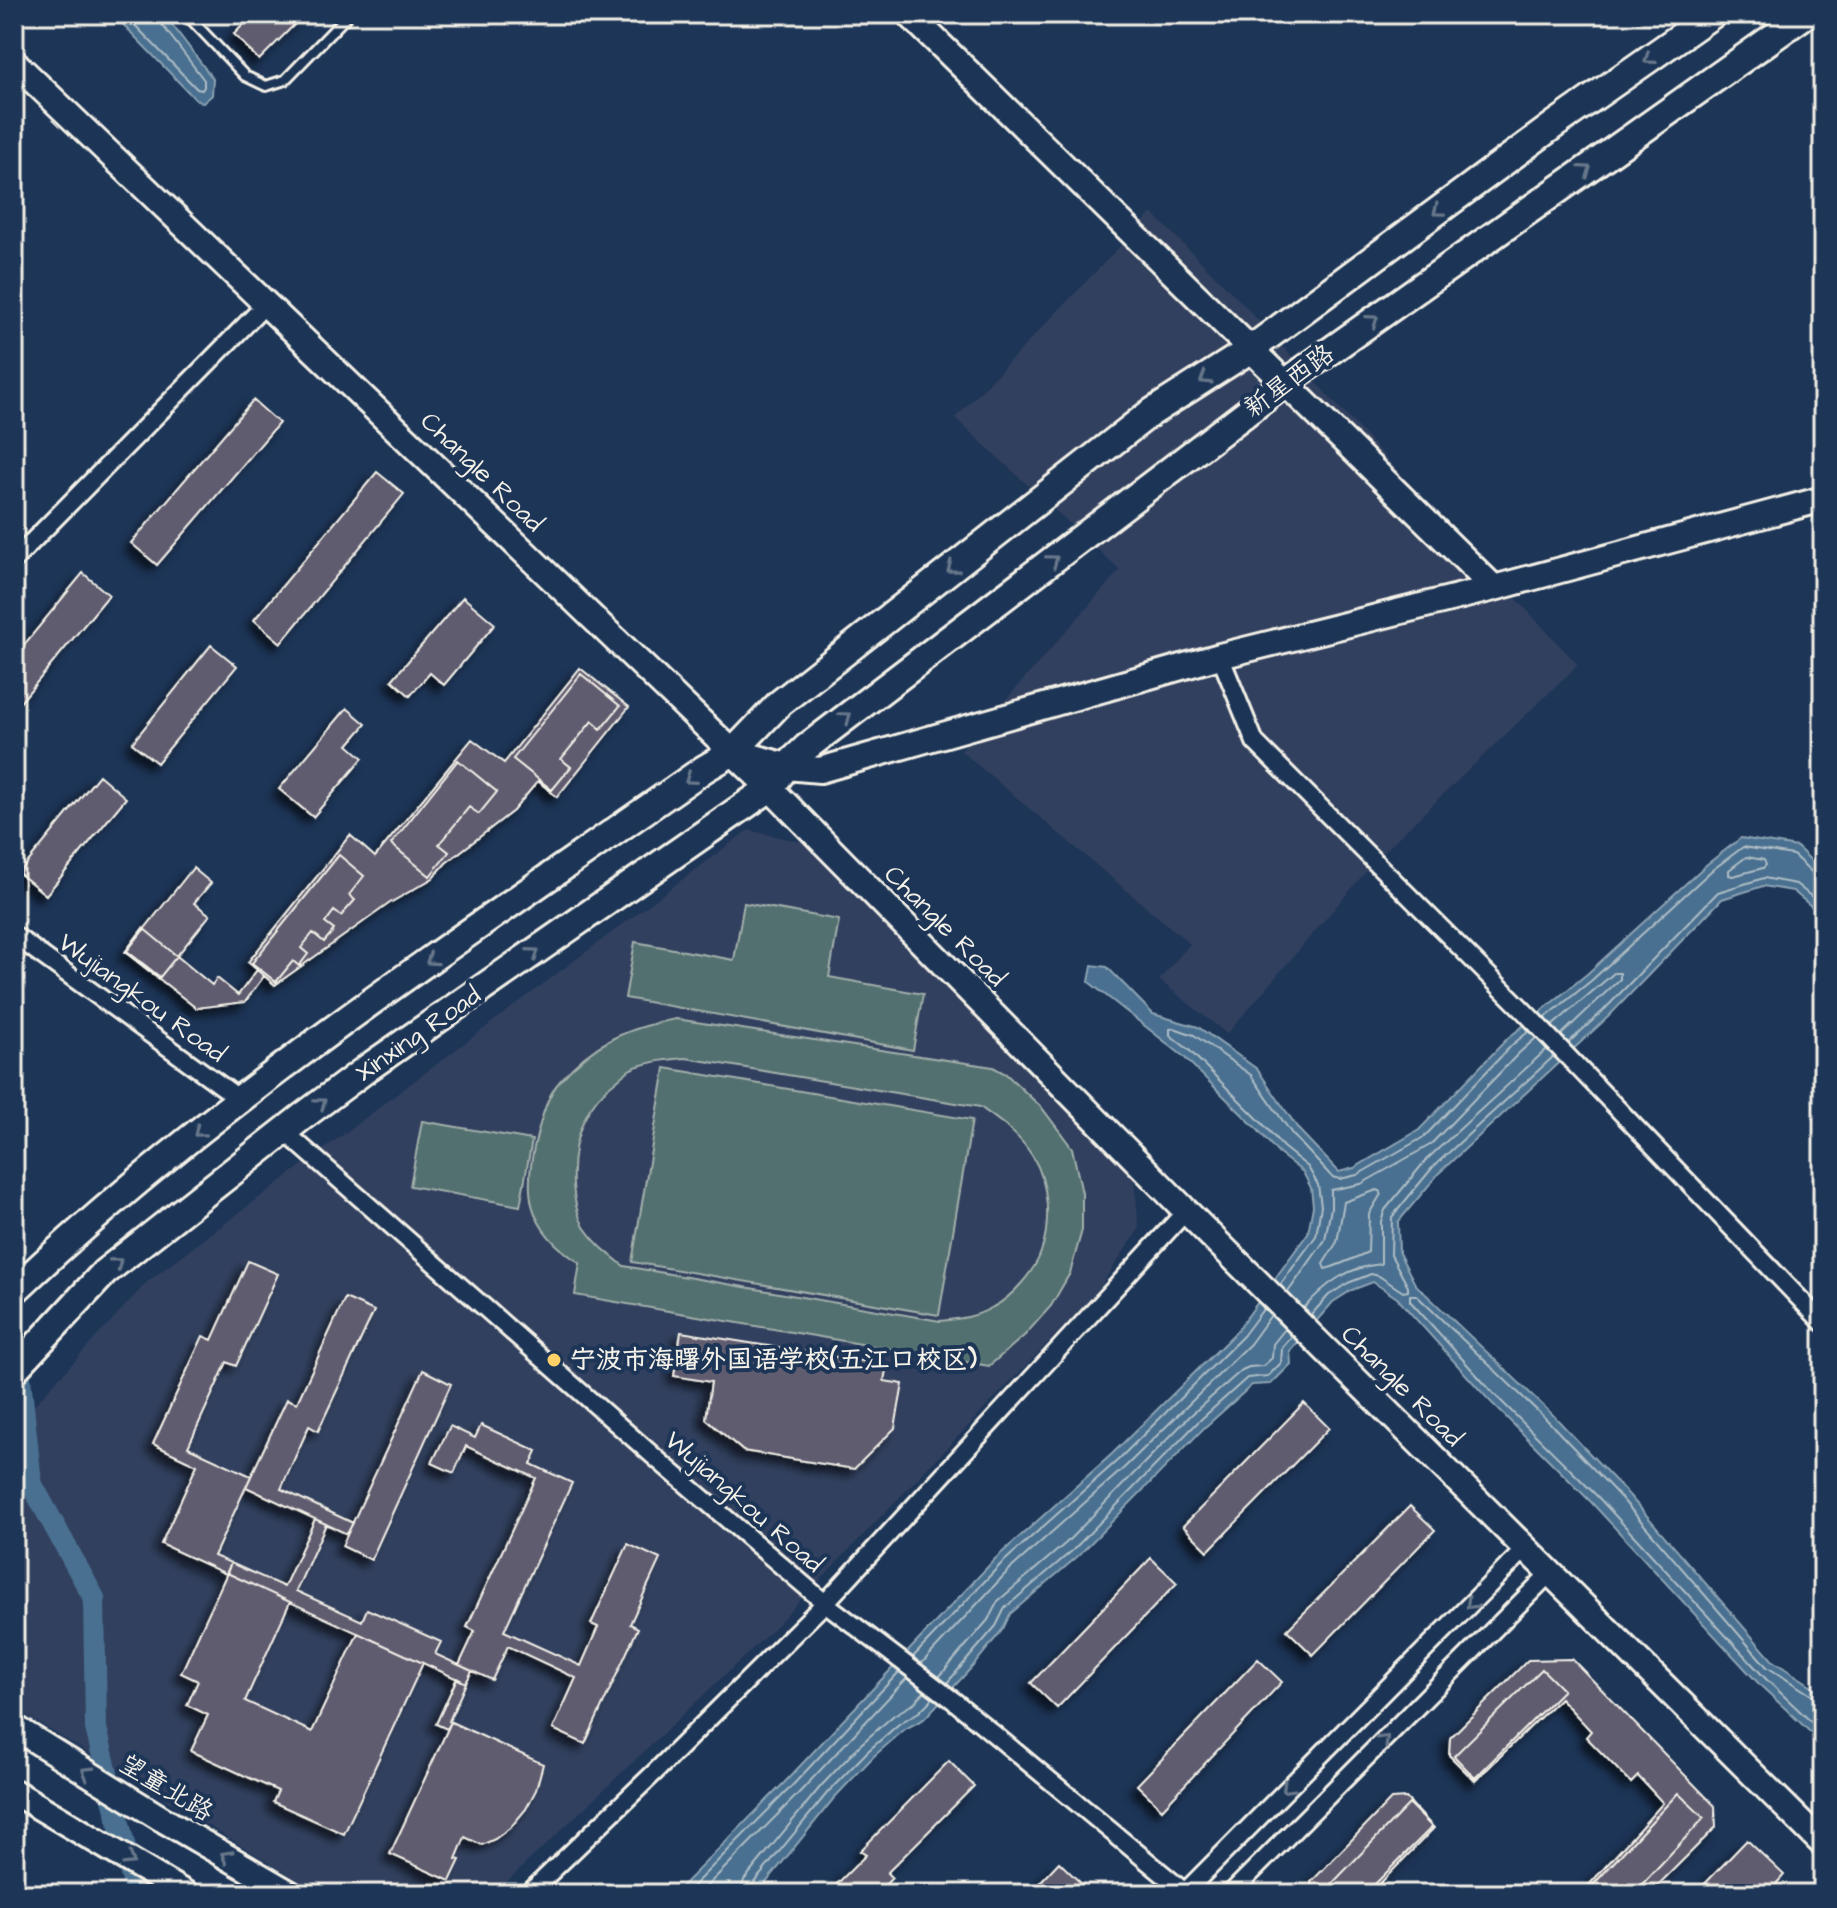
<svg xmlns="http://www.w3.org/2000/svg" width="1837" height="1908" font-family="'Architects Daughter','LXGW WenKai TC',sans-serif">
<defs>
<filter id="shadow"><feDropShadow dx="-7" dy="7" stdDeviation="4" flood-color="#0009"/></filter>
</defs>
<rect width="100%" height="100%" fill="#1d3557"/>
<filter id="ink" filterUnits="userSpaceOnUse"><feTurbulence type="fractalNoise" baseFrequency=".0125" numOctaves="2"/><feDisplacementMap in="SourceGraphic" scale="16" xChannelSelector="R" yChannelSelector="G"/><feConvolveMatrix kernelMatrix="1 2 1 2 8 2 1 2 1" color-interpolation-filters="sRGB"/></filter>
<g filter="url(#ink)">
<path fill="#31405e" d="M1152,213L1244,305L1578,665L1382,853L1227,1034L1159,980L1190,944L961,751L1120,570L955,418Z
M748,830L806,843L1134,1177L1139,1229L1096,1293L770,1632L494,1894H321L14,1708V1427L147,1282Z"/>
<path fill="#52706f" stroke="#a3b0ac" stroke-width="2" fill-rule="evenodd" d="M744,903L839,920L829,977L923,994L913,1050L625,998L635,942L734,960Z
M676,1019L993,1067L1006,1074L1042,1108L1072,1148L1082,1193V1230L1070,1273L1051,1306L1025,1335L989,1366L575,1295L580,1263C525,1228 522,1190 538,1131C543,1114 548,1094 560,1081C594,1042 627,1028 676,1019ZM686,1058L980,1107C1001,1122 1019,1134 1033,1157C1049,1184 1051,1223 1041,1252C1035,1271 1011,1298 993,1307C976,1317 960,1319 940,1321L624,1266C609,1254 595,1244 584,1227C577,1214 574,1199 573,1185C571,1144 582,1106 616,1081C621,1077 626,1072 631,1069C648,1061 668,1060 686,1058Z
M665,1068L972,1120L939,1315L632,1262Z
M422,1121L532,1140L520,1206L410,1186Z"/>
<path fill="#486f90" stroke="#8da3b3" stroke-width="2" d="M113,14H164L213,79L212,95L203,103L195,99Z
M1741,838L1797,847L1823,872V916L1793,891L1763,886L1722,899L1608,1017L1439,1173L1398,1222L1399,1253L1415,1284L1553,1415L1628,1494L1773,1661L1823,1693V1744L1760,1685L1592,1503L1488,1399L1397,1298L1373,1282L1352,1290L1333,1302L1290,1351L1291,1364L1271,1384L1252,1385L1204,1428L1078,1556L1010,1614L1003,1629L973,1666L924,1719L905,1729L874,1756L834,1798L757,1894H674L784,1783L996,1558L1112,1454L1237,1331L1308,1233L1313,1206L1311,1188L1303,1172L1278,1153L1258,1130L1183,1056L1089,982L1092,965L1107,967L1153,1014L1198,1027L1257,1069L1299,1130L1339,1172L1354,1168L1419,1130L1507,1039L1587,974L1706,865Z"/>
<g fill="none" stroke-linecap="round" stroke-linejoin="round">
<path stroke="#afbdc5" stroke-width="2" d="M124,14L197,89L202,90L204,87V80L160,22L158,14
M1746,857L1764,860L1766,865L1763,868L1733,876L1729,875V870Z
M1545,1018L1592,980L1711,871L1743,847L1793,855L1815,875L1823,877
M1552,1026L1614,973H1620V979L1561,1035
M1568,1043L1603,1011L1718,892L1764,878L1796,884L1823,906
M1377,1190L1380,1191L1381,1194L1369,1214L1368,1252C1357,1257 1335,1267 1325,1269L1323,1264L1337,1242L1344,1202Z
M1280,1285L1316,1236L1321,1206L1318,1185L1308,1167L1283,1147L1263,1124L1189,1050L1170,1035V1029L1174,1028L1194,1035L1251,1075L1292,1134L1332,1177L1340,1179L1357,1175L1424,1137L1512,1045L1529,1031
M1288,1292L1325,1240L1331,1208V1190L1361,1184L1430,1145L1519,1053L1536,1038
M1304,1308C1326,1283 1348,1267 1381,1264V1221L1385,1210L1426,1160L1547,1049
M1311,1315L1329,1295L1348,1283L1371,1274L1379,1276L1403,1292L1408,1291V1287L1391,1255L1392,1217L1433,1167L1554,1056
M913,1657L1001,1564L1118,1460L1243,1336L1264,1308
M921,1664L1008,1571L1125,1467L1250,1344L1271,1315
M939,1677L988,1620L998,1601L1066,1543L1191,1415L1242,1370L1249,1367L1263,1366L1272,1358L1273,1344L1285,1329
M947,1683L996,1626L1005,1608L1073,1550L1198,1422L1247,1378L1268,1376L1281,1363L1282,1348L1292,1336
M1823,1699L1816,1698L1767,1667L1622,1499L1548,1421L1416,1295H1410V1301L1493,1393L1598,1497L1766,1679L1823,1733
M685,1894L790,1788L899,1672
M699,1894L797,1795L907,1678
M740,1894L744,1880L821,1786L861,1744L894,1715L913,1704L925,1691
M750,1894L752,1885L828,1792L868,1751L900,1723L919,1712L933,1698"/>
<path stroke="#486f90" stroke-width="22" d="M14,1321L31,1483L94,1598L96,1728L136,1894"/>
</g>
<path fill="#605b70" stroke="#f4f1e8" stroke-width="2" filter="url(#shadow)" d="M254,14H305L259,60L234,34Z
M253,400L279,423L157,565L131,543Z
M377,472L404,494L281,643L254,620Z
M83,573L109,595L14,710V657Z
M463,597L495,624L444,685L430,673L410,696L392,680Z
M211,645L237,666L157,763L132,743Z
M580,668L629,707L557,797L538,781L513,811L446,863L433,878L390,903L275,985L248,962L350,835L375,857L472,739L504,763Z
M581,674L620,706L601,729L592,721L561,759L571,767L552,790L513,759Z
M347,708L366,724L348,745L363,758L313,817L279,789Z
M458,760L497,792L479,814L469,807L439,844L449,852L430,876L391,844Z
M99,775L126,798L46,895L19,873Z
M339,855L364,876L349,895L355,900L341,916L334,911L325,923L334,930L324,942L313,933L301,948L308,954L299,966L293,961L276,982L252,963Z
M193,868L211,883L194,903L210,915L160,977L127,951Z
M143,928L212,985L217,978L238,995L257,970L264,976L245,1002L196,1008L125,952Z
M248,1261L278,1274L236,1366L227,1362L188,1447L251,1476L214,1556L231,1563L226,1574L161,1544L197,1465L153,1444L203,1336L212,1340Z
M345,1298L374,1311L318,1431L309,1426L281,1489L353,1523L347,1534L246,1487L287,1399L297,1403Z
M681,1332L887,1365L884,1381L903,1384L895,1428L854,1469L743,1451L706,1419L711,1382L674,1376Z
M423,1370L451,1384L371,1560L342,1546Z
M1304,1403L1329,1428L1208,1551L1183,1526Z
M481,1425L537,1451L531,1464L572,1483L504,1631L581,1666L598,1627L591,1624L628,1544L660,1559L630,1624L638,1628L585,1744L553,1729L576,1678L508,1646L492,1680L459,1665L475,1631L467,1627L536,1478L466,1446L454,1473L432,1463L450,1426L475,1438Z
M1410,1506L1435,1530L1313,1655L1287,1630Z
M315,1519L326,1524L296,1591L362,1621L367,1609L441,1642L435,1654L472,1671L466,1683L227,1573L231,1563L284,1587Z
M1151,1558L1177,1583L1057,1708L1031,1683Z
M227,1573L290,1602L245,1701L312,1732L358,1633L423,1663L344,1834L273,1802L278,1791L191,1751L208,1715L187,1705L198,1681L181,1673Z
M1258,1659L1282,1682L1162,1809L1137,1785Z
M1572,1659L1715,1806L1716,1827L1649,1894H1596L1588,1886L1663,1803L1638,1776L1631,1783L1586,1737L1591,1731L1560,1698L1475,1781L1449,1755L1450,1738L1528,1660Z
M1542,1669L1563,1690L1475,1778L1454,1756Z
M457,1678L466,1683L449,1721L451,1722L447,1729L436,1724Z
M451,1722L543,1764L536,1790L526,1809L511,1827L495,1839L482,1845L465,1837L456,1859L460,1860L450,1881L390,1854Z
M949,1761L974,1786L887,1873L892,1878L876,1894H827L866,1855L860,1851Z
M1678,1793L1704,1818L1633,1894H1598L1591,1887Z
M1406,1798L1434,1828L1370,1894H1312L1311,1882L1391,1799Z
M1409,1804L1432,1827L1365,1894H1322Z
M1747,1840L1784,1875L1767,1894H1695Z
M1059,1862L1088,1890L1084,1894H1029Z"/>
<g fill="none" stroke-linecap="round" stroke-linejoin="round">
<g stroke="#f4f1e8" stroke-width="14">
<path id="lane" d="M186,14L245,76L266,86L285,80L349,14"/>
</g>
<g stroke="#f4f1e8" stroke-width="22">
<path id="street" d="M14,560L266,304
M1220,656L1255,742L1525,1012L1823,1323
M14,935L241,1100
M284,1131L658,1460L825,1603L954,1701L1187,1894
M528,1894L655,1772L825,1603L1186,1211
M1183,1894L1526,1548
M1230,1894L1550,1573"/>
</g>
<g stroke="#f4f1e8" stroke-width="30">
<path id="secondary" d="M909,14L1494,588
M14,62L770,788L1186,1211L1823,1844
M786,767L820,770L1220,656L1494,588L1823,499
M14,1727L162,1819L291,1894
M14,1792L186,1894"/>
</g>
<g stroke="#f4f1e8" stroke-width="32">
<path id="primary" d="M733,752L780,703L1149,414L1251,349L1554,125L1713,14
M14,1291C224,1092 468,935 704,769L733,752L786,767
M14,1370L105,1272L302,1117L369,1067L770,788L786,767L807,747L1285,383L1806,14"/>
</g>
<use href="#lane" stroke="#1d3557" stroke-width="8"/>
<use href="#street" stroke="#1d3557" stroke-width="16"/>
<use href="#secondary" stroke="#1d3557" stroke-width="24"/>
<use href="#primary" stroke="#1d3557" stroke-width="26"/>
</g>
<defs><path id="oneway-chevron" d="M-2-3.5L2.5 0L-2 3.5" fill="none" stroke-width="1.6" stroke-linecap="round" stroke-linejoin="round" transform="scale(2)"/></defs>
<g stroke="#68778a">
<use href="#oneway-chevron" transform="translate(1649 59) rotate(145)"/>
<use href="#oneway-chevron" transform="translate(1586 170) rotate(-35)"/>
<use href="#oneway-chevron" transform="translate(1438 211) rotate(143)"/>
<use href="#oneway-chevron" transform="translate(1373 320) rotate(-35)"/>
<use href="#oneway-chevron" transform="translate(1205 379) rotate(148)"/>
<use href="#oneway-chevron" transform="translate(1053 560) rotate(-37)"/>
<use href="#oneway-chevron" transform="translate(952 568) rotate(142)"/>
<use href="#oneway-chevron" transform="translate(846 717) rotate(-37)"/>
<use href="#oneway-chevron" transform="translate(690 779) rotate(145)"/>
<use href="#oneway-chevron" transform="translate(534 953) rotate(-35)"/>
<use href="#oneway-chevron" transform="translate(431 960) rotate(146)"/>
<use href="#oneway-chevron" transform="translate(321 1103) rotate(-37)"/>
<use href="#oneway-chevron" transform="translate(199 1132) rotate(141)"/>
<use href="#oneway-chevron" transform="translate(117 1263) rotate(-38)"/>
<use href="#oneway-chevron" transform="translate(1471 1604) rotate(135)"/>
<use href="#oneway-chevron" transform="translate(1384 1740) rotate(-45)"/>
<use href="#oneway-chevron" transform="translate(87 1772) rotate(-148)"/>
<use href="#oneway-chevron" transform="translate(1287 1788) rotate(135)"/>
<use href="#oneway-chevron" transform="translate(226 1856) rotate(-150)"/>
<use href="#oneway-chevron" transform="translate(130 1860) rotate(31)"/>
</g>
</g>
<circle fill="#ffd166" stroke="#1d3557" stroke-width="3" cx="554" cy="1360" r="8"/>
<g text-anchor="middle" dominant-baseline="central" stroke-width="8" stroke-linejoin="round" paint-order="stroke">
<g font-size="26" fill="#f4f1e8" stroke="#1d3557">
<text transform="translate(1289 381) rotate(-36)">新星西路</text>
<text transform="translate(482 472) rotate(44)">Changle Road</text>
<text transform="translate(945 926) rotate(45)">Changle Road</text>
<text transform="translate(142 998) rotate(36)">Wujiangkou Road</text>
<text transform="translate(418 1034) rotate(-35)">Xinxing Road</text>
<text transform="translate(1402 1386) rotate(45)">Changle Road</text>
<text transform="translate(744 1502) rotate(41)">Wujiangkou Road</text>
<text transform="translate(166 1788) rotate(31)">望童北路</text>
</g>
<g font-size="26" font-weight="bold" fill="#f4f1e8" stroke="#1d3557" text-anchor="start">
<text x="570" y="1360">宁波市海曙外国语学校(五江口校区)</text>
</g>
</g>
<rect width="1837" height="1908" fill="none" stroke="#1d3557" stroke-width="48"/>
<rect x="24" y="24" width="1789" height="1860" fill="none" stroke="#f4f1e8" stroke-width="3" filter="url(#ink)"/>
</svg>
